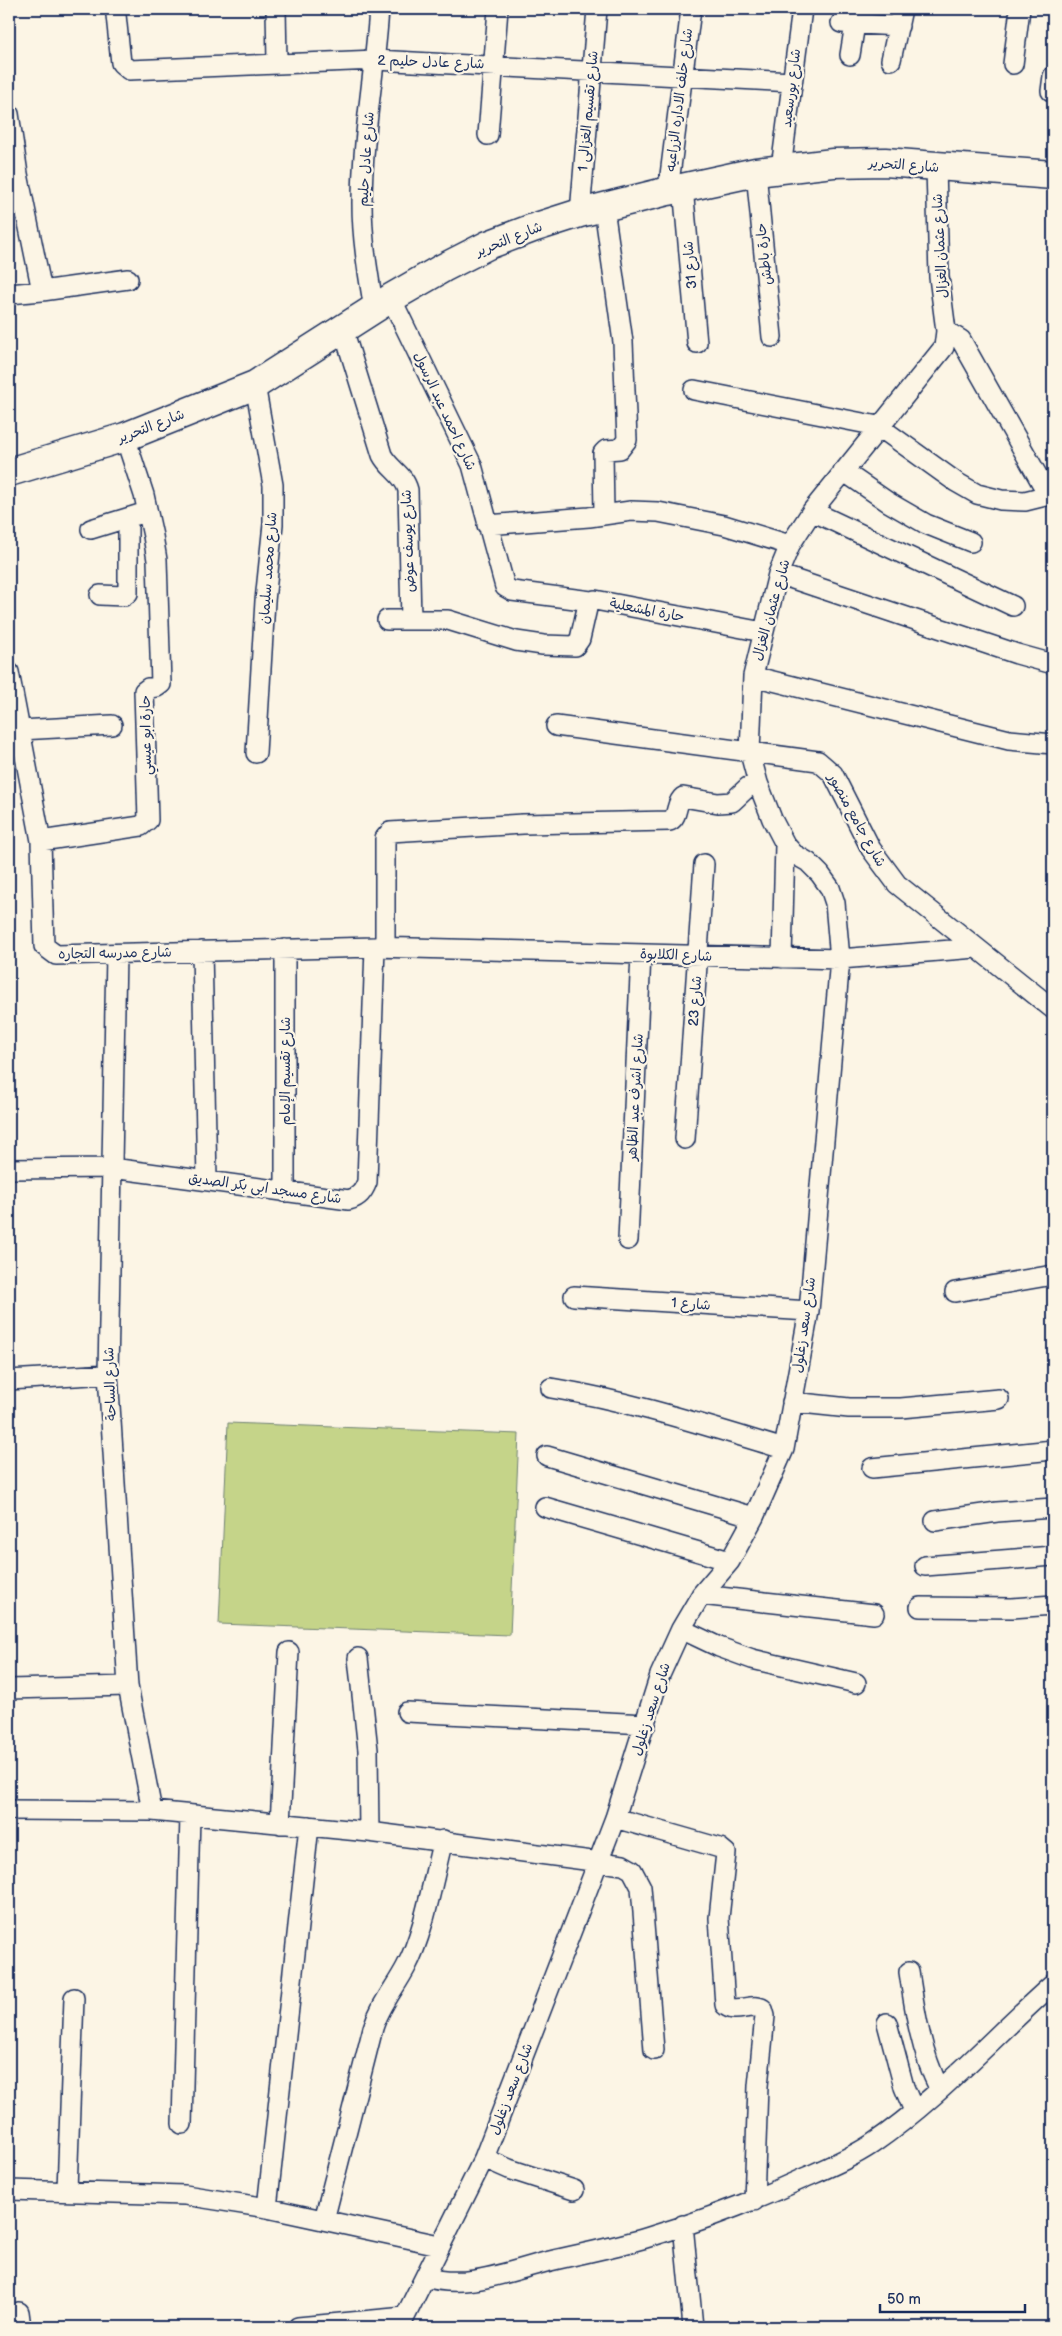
<svg xmlns="http://www.w3.org/2000/svg" width="1062" height="2336" font-family="'Balsamiq Sans','Playpen Sans Arabic',sans-serif">
<rect width="100%" height="100%" fill="#fcf5e5"/>
<filter id="ink" filterUnits="userSpaceOnUse"><feTurbulence type="fractalNoise" baseFrequency=".02" numOctaves="2"/><feDisplacementMap in="SourceGraphic" scale="10" xChannelSelector="R" yChannelSelector="G"/><feConvolveMatrix kernelMatrix="1 2 1 2 8 2 1 2 1" color-interpolation-filters="sRGB"/></filter>
<g filter="url(#ink)">
<path fill="#c5d489" stroke="#708274" d="M228,1423L519,1434L510,1635L219,1624Z"/>
<g fill="none" stroke-linecap="round" stroke-linejoin="round">
<g stroke="#1b2f5e" stroke-width="22">
<path id="street" d="M276,9L277,62
M116,15L121,63L129,70L376,60L792,82
M841,23L899,26
M850,55L855,24
M891,60L902,9
M1013,64L1020,9
M1051,91L1053,76
M9,114L18,174L42,291
M488,135L498,9
M781,168L802,9
M756,172L772,337
M683,187L697,343
M668,191L691,9
M604,208L623,342L627,440L620,449L606,450L603,453L604,514
M580,213L597,9
M9,294L42,291L128,279
M391,298L472,465L505,587L512,591L591,601
M374,309C368,273 362,239 362,203C362,138 375,73 379,9
M343,329L382,455C389,469 404,474 408,490L411,620
M946,331L961,340L1049,496
M255,385L273,485V524L265,601L256,753
M694,390L878,426L956,482L977,494L1001,500L1025,501L1053,494
M843,471L888,502L926,524L971,542
M812,511L1013,606
M487,525L589,517L631,511L658,512L724,525L790,545
M91,529L140,514
M778,574L1017,654L1053,664
M100,595L124,596L128,593V518
M387,620H448L516,641L543,645L575,646L580,639L588,604L595,600L763,632
M9,672L41,841L44,946L56,955L375,947L840,959L976,948
M753,676L1009,740L1053,744
M556,726L818,761L833,774L871,849L897,884L1053,1009
M20,730L112,725
M41,841L141,826L148,820L144,691L148,688L157,687L161,684L157,560L153,536L144,495L125,437
M385,947V838L390,832L523,824L670,821C679,816 675,803 683,797L718,803L732,802L748,787L758,783
M285,949V1192
M202,951L207,1180
M116,954L108,1374L128,1686L152,1811
M782,958L785,844
M685,1139L704,864
M9,1169L112,1168L349,1200C359,1197 363,1192 367,1182L375,947
M628,1240L641,954
M955,1292L1053,1275
M574,1296L809,1311
M9,1380L108,1374
M551,1388C630,1401 707,1426 784,1449
M792,1402L849,1408H901L999,1399
M547,1456L754,1517
M872,1468L1053,1450
M545,1507L730,1561
M935,1521L997,1512L1053,1508
M925,1566L1053,1556
M701,1595L874,1614
M920,1607L1012,1608L1053,1605
M681,1629L719,1647L752,1659L856,1683
M358,1658L368,1750L369,1832
M9,1689L128,1686
M407,1712L646,1724
M9,1810L152,1811L369,1832L623,1865L632,1870L641,1887L654,2050
M615,1818L720,1848L726,1853L719,1918L725,2005C735,2015 752,2002 763,2009L765,2016L758,2086L754,2201
M280,1824L289,1652
M909,1972C915,2012 921,2052 939,2088
M887,2023L904,2087L914,2111
M182,2124L190,1815
M484,2158L509,2169L574,2190
M9,2190L185,2195L267,2208L439,2245
M67,2190L74,1998
M267,2208L309,1826
M324,2220L373,2028C380,2005 395,1988 406,1967C424,1934 433,1878 443,1840
M683,2225L693,2327
M425,2277C467,2290 508,2271 550,2261C583,2253 617,2247 649,2237C702,2221 754,2201 804,2178C827,2168 851,2158 872,2144C938,2099 993,2037 1053,1984
M19,2312L21,2327
M298,2327L405,2317
M400,2327L484,2158L615,1818L660,1675L681,1629L701,1595L730,1561L754,1517L784,1449L809,1311L840,959L835,903L830,888L820,874L808,862L794,854L785,844L772,819L758,783L750,753L753,676L778,574L790,545L812,511L944,347L946,331L939,277L936,167"/>
</g>
<g stroke="#1b2f5e" stroke-width="31">
<path id="secondary" d="M9,472L125,437L255,385L391,298L443,268L488,245L533,228L580,213L668,191L756,172L833,163L885,162L1053,175"/>
</g>
<use href="#street" stroke="#fcf5e5" stroke-width="19"/>
<use href="#secondary" stroke="#fcf5e5" stroke-width="28"/>
</g>
</g>
<g text-anchor="middle" dominant-baseline="central" stroke-width="4.5" stroke-linejoin="round" paint-order="stroke">
<g font-size="14" fill="#1b2f5e" stroke="#fcf5e5">
<text transform="translate(431 62) rotate(2)">شارع عادل حليم 2</text>
<text transform="translate(791 88) rotate(-83)">شارع بورسعيد</text>
<text transform="translate(679 100) rotate(-83)">شارع خلف الاداره الزراعيه</text>
<text transform="translate(588 111) rotate(-85)">شارع تقسيم الغزالى 1</text>
<text transform="translate(366 159) rotate(-86)">شارع عادل حليم</text>
<text transform="translate(904 165) rotate(4)">شارع التحرير</text>
<text transform="translate(509 239) rotate(-22)">شارع التحرير</text>
<text transform="translate(940 246) rotate(-93)">شارع عثمان الغزال</text>
<text transform="translate(764 254) rotate(-96)">حارة باطش</text>
<text transform="translate(690 265) rotate(-95)">شارع 31</text>
<text transform="translate(445 411) rotate(65)">شارع احمد عبد الرسول</text>
<text transform="translate(151 426) rotate(-21)">شارع التحرير</text>
<text transform="translate(408 541) rotate(-92)">شارع يوسف عوض</text>
<text transform="translate(268 568) rotate(-86)">شارع محمد سليمان</text>
<text transform="translate(647 610) rotate(11)">حارة المشعلية</text>
<text transform="translate(771 610) rotate(-74)">شارع عثمان الغزال</text>
<text transform="translate(146 735) rotate(-91)">حارة ابو عيسي</text>
<text transform="translate(857 820) rotate(61)">شارع جامع منصور</text>
<text transform="translate(115 953) rotate(-1)">شارع مدرسه التجاره</text>
<text transform="translate(676 955) rotate(2)">شارع الكلابوة</text>
<text transform="translate(695 1001) rotate(-86)">شارع 23</text>
<text transform="translate(285 1071) rotate(-90)">شارع تقسيم الإمام</text>
<text transform="translate(635 1097) rotate(-87)">شارع اشرف عبد الظاهر</text>
<text transform="translate(265 1188) rotate(8)">شارع مسجد ابى بكر الصديق</text>
<text transform="translate(691 1304) rotate(4)">شارع 1</text>
<text transform="translate(804 1325) rotate(-82)">شارع سعد زغلول</text>
<text transform="translate(110 1384) rotate(-92)">شارع الساحة</text>
<text transform="translate(651 1709) rotate(-72)">شارع سعد زغلول</text>
<text transform="translate(511 2089) rotate(-69)">شارع سعد زغلول</text>
</g>
</g>
<rect width="1062" height="2336" fill="none" stroke="#fcf5e5" stroke-width="30"/>
<rect x="15" y="15" width="1032" height="2306" fill="none" stroke="#1b2f5e" stroke-width="2" filter="url(#ink)"/>
<path d="M880 2304v8h145v-8" fill="none" stroke="#1b2f5e" stroke-width="2.5"/>
<text x="887" y="2304" font-size="15" fill="#1b2f5e" stroke="#fcf5e5" stroke-width="4" paint-order="stroke">50 m</text>
</svg>
